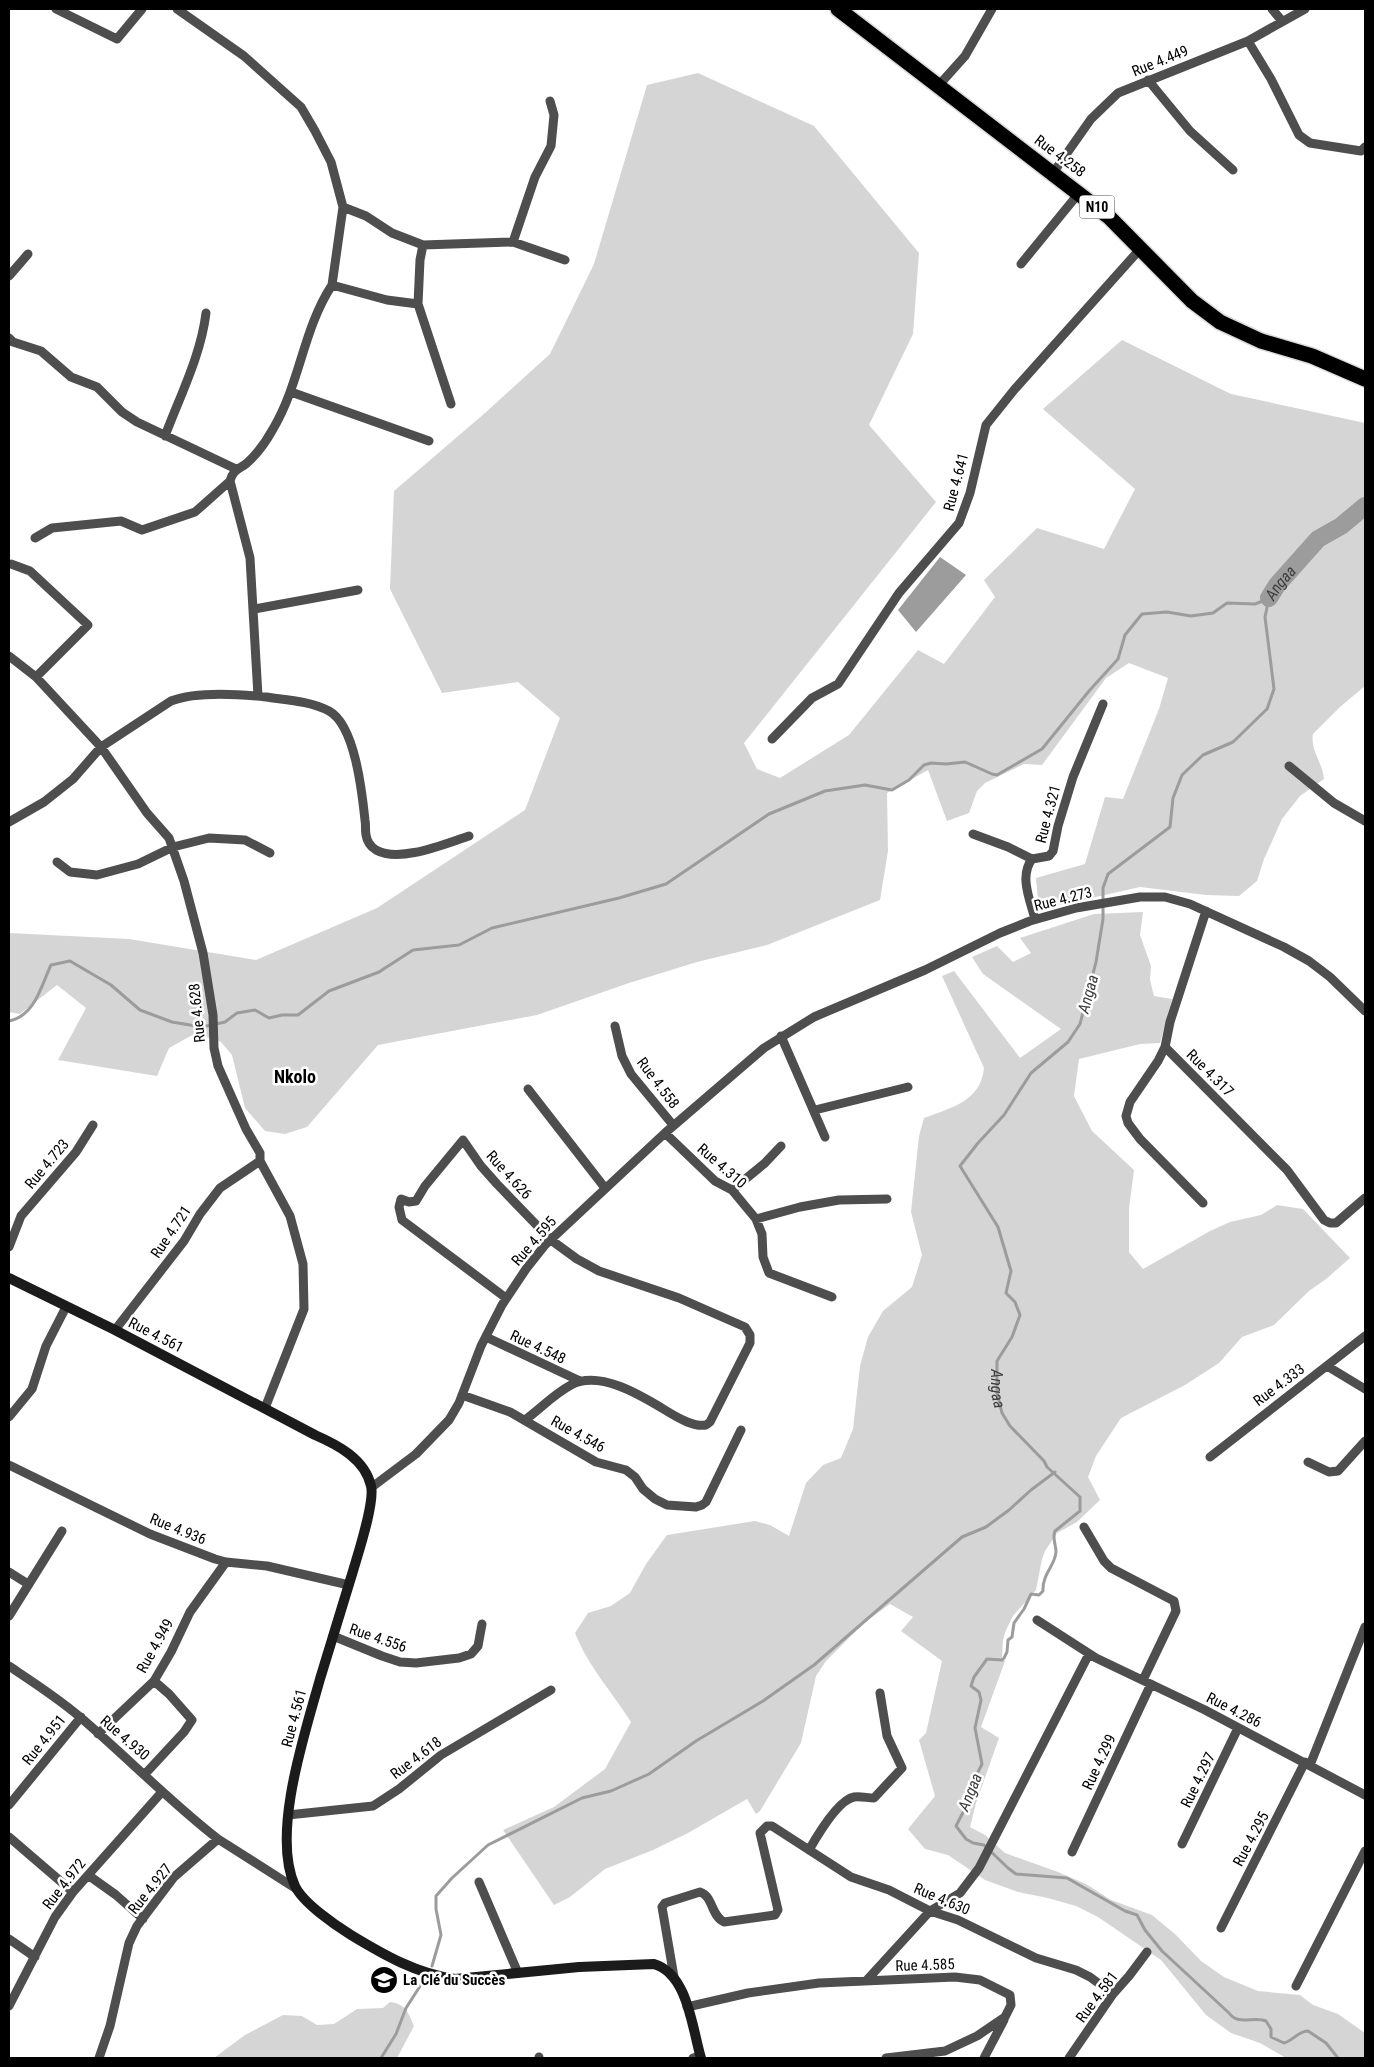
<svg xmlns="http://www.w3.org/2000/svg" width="1374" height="2067" font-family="'Roboto Condensed',sans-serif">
<rect width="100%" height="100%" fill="#fff"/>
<path fill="#d5d5d5" d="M698,73L814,126L919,253L913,334L869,425L936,502L744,743L757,769L780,778L849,735L918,650L944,664L995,597L984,580L1037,528L1104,549L1135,489L1043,409L1122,340L1231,394L1365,423V686L1340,707L1313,734C1310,751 1323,763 1324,779L1300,796L1282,819L1264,859L1257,881L1239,896L1206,895L1140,887L1039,910L1036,878L1085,864L1105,797L1123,799L1159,709L1168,678L1129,663L1106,678L1042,765L1024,764L985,783L977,791L969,813L947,821L928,770L887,793L888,851L880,900L767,945L697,962L629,983L537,1015L378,1045L307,1127L285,1134L265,1131L245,1108L232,1055L221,1042L196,1033L169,1048L157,1076L58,1060L86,1008L57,985L20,1014L9,1012V933L129,939L256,960L377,908L525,810L560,718L518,682L442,693L390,589L394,491L485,413L550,354L594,264L647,85Z
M1143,912L1140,935L1151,966L1150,980L1154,996L1172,999L1160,1043L1140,1044L1079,1059L1074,1096L1079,1106L1092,1131L1134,1170L1129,1209V1252L1143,1269L1210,1231L1230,1222L1261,1215L1277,1205L1303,1209L1350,1258L1326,1279L1309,1291L1274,1325L1242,1337L1219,1363L1185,1385L1121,1418L1096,1456L1088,1477L1100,1500L1077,1522L1057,1533L1045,1551L1042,1559L1036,1590L1013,1616L1006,1630L1003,1640L1002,1658L1005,1661L981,1727L999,1738L976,1803L970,1827L985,1835L1005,1853L1058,1872L1086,1884L1111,1900L1152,1915L1175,1934L1201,1961L1224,1977L1258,1991L1300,1995L1313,2005L1338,2014L1365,2033V2058H1286L1260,2043L1231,2033L1206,2015L1161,1960L1098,1917L1076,1906L1048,1898L1018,1892L985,1880L948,1855L925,1849L908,1829L935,1796L919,1740L926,1733L942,1661L901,1631L913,1617L890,1604L865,1622L826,1661L816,1676L801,1743L760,1811L756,1814L747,1799L688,1833L653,1850L605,1869L570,1897L554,1905L503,1830L554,1807L605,1769L631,1722C612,1692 588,1666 575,1633L588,1613L611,1606L630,1593L646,1564L667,1535L755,1521L770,1525L789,1536L806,1483L823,1465L841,1458L853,1429L860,1366L868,1337L883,1311L912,1287L922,1255L911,1212L919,1136L924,1118C951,1108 981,1101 984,1068L942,976L954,971L1020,1058L1061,1029L983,974L972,957L997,946L1013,962L1031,953L1020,938L1094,914Z
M390,2002C406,2004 408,2012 414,2026L397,2058H214L245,2035L283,2015L302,2016L317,2025L334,2024L357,2009L383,2008Z"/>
<path fill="#9c9c9c" d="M940,557L966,575L916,632L898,610Z"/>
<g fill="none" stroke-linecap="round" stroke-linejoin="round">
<g stroke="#9c9c9c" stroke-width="3">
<path id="s1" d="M1269,598L1265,617L1274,689L1267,709L1233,742L1203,755L1182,775L1173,798L1170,827L1108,874L1103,888V919L1096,962L1080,1024L1068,1042L1031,1073L1004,1115L978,1143L960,1166L998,1227L1011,1271L1006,1293L1015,1302L1020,1315L1012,1337L997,1361V1393L1002,1413L1010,1426L1044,1461L1047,1467L1080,1497V1511L1055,1531C1052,1538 1056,1545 1056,1552C1055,1566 1042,1574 1043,1591L1039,1595L1031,1594L1024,1609L1014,1623L1012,1637L1008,1640L1007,1652L1004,1658L1002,1660L987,1659L974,1677L971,1686L979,1692L981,1700L975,1728L982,1764L974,1780L973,1793L956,1826L966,1839L973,1843L984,1845L1008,1868L1016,1874L1067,1878L1125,1911L1137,1915L1145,1930L1162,1951L1229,2013C1238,2026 1253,2016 1266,2021L1271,2029V2037L1284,2043C1293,2041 1298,2031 1308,2031L1326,2043L1338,2058"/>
<path d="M9,1021C35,1016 41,986 51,965L70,961L111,985L140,1010L172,1022L202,1027L225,1022L237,1013L255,1010L269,1018L282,1015H298L329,991L379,972L413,950L459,945L492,928L619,898L666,884L769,814L825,791L865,785L892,790L909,780L924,765L931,763L946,764L965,762L992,774L997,775L1042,749L1089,691L1118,659L1125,635L1142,614L1167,612L1191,616L1213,613L1227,603L1255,604L1268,599"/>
<path d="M432,1966L441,1935L436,1909V1896L452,1878L488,1845L582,1798L611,1791L649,1774L696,1741L763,1701L814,1665L962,1537L986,1527L1009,1510L1031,1490L1055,1472"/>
<path d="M381,2058L396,2034L406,2008L424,1980"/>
</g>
<path stroke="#9c9c9c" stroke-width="18" id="s2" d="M1269,598L1277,585L1318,539L1341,526L1365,506"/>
<g stroke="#dbdbdb" stroke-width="18">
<path id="highway" d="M838,9L1109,217L1192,301L1220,322L1261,341L1312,356L1365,379"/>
</g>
<path stroke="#4e4e4e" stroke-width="9" d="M56,9L117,39L142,9
M177,9L244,56L301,107L315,131L331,162L343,207L332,285C303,329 300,384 273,429C267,440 257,454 247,463C240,469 233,469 230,481L250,558L258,696
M1272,9L1282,21
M1248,41L1271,79L1299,135L1310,143L1361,151L1365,147
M1148,80L1190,131L1233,170
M939,85L965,56L992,9
M1053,173L1091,119L1118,93L1248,41L1305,9
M343,207L366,216L392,233L423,245
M513,242L535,177L551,146L554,115L550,101
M1021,264L1079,193
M9,276L28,254
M332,285L387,300L418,304
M9,338L13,342L41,351L71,377L97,387L122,412L137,422L236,469
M291,392L429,441
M451,404L418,304L420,260L423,245L513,242L565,260
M165,436C180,396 201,355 206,313
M35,538L52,528L121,521L142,530L195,512L230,481
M11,564L30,571L88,625L36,677
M254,609L358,590
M9,656L36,677L101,747L147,813L169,838L184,881L203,953L213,1015L214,1048L218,1066L246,1129L260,1153V1161L290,1216L303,1264L304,1309L265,1408
M772,739L812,698L838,684L899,593L959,523L970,493L986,425L1014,390L1141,248
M1289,766L1334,803L1365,821
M9,822L44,802L73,779L101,747L171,701C197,691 238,694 266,697C286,700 310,701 329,711C355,725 362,792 365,820C366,825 365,830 366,835C367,841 371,847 376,850C400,863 444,844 469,836
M973,834L1008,847L1032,859
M57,862L70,872L97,875L138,864L173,847L209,838L245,840L270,853
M1206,911L1170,1022L1165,1047L1287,1170L1324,1220L1330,1223H1336L1365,1198
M1035,919C1030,900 1019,876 1032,859L1049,856L1053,851L1058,826L1073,777L1103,704
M615,1026L622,1056L631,1074L673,1125
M781,1036L825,1137
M1165,1047L1158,1061L1130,1102L1126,1116L1128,1123L1140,1139L1203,1203
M528,1089L605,1188
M815,1110L908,1087
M665,1133L715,1181L732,1190L756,1219L762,1234L763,1257L769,1273L832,1297
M732,1190L765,1163L781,1146
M756,1219L800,1207L839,1200L887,1199
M9,1247L21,1216L76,1152L93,1125
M506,1298L402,1220L399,1207L401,1199L409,1202L416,1201L425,1186L463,1140L481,1166L497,1184L551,1240L577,1259L599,1271L679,1298L745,1327L750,1335V1343L710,1422L706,1425C694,1427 680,1419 670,1413C645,1398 601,1369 571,1385C554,1394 540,1409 525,1420
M115,1330L184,1241L200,1214L220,1188L260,1161
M486,1337L580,1381
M1327,1366L1365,1389
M462,1395L510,1412L596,1462L626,1470L635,1477L643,1489L655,1499L667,1505L696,1507L702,1505L706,1502L741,1430
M9,1417L32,1389L46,1346L66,1307
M1210,1457L1365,1336
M1308,1462L1329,1472L1338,1471L1365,1441
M9,1465L150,1534L215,1559L226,1562L267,1566L349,1585
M372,1487L416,1454L449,1420L459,1403L481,1346L502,1305L526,1269L545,1245L665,1133L764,1048L814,1017L925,970L1000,933L1030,921L1076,908L1140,897H1165L1190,904L1284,947L1309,961L1330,977L1365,1011
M1084,1527L1104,1561L1111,1568L1174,1601L1176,1611L1143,1680
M9,1572L28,1584
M9,1616L62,1531
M1037,1620L1096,1658L1205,1710L1365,1795
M333,1636L382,1656L400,1662L416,1663L459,1658L471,1654L478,1646L482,1624
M9,1666C33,1682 58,1698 80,1717C127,1757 169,1801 218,1839
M98,1734L154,1681L171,1652L190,1612L226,1562
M1310,1765L1365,1627
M145,1774L184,1732L192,1720L169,1694L154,1681
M9,1805L81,1717
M288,1815L373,1806L399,1789L441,1755L551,1690
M9,1837L73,1892
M1182,1844L1238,1728
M809,1850C817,1836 838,1800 854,1797C860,1796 868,1798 874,1798L902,1768L887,1736L880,1693
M1072,1852L1151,1684
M88,1875L116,1895L143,1919
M479,1882L518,1973
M1221,1928L1305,1762
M9,1939L35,1957
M674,1977L662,1907L665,1903L700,1892C713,1896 711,1916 724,1922L775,1915L778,1910L760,1833L767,1826H772L851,1877L889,1890L930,1911L958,1920L1036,1958L1076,1970L1090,1977L1113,1994
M866,1981L930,1911L960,1893L979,1868L1089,1654
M1296,1986L1365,1851
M9,2006L55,1917L73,1892L161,1793
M687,2007L748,1993L819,1983L955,1977L980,1980L1010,1995L1011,2005L1005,2017L977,2036L945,2051L886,2058
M99,2058L110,2026L129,1943L137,1926L174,1877L218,1839L295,1888
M539,2058V2057
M693,2058L700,2056
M984,2058L1004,2020
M1069,2058L1113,1994L1129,1976L1147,1952"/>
<path stroke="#1b1b1b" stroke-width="10" d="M9,1278L115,1330L315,1435C338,1445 365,1459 371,1486C375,1502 358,1554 353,1571C342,1607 331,1643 320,1679C305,1733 271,1834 295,1886C303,1903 335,1925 351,1935C384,1955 417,1974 455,1979L579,1967L654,1964C688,1974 692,2028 701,2058"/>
<use href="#highway" stroke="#000" stroke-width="15"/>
</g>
<defs>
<g id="school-disc" transform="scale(1.4375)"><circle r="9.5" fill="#000" stroke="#fff"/><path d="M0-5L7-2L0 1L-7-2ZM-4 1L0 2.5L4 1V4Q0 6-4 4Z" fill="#fff"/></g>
</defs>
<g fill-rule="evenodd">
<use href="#school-disc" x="384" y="1980"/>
</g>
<g text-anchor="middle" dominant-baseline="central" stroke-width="5" stroke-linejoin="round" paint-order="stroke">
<rect fill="#fff" stroke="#4c4c4c" stroke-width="1" x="1079.5" y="195.5" width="35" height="23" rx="4"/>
<g font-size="14" font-weight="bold" fill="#000">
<text x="1097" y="207">N10</text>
</g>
<g font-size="15" fill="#000" stroke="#fff">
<text transform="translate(1160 61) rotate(-22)">Rue 4.449</text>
<text transform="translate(1060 156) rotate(37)">Rue 4.258</text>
<text transform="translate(956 482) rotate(-75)">Rue 4.641</text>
<text transform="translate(1048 814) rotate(-75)">Rue 4.321</text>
<text transform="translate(1063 899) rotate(-14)">Rue 4.273</text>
<text transform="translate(197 1013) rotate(-96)">Rue 4.628</text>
<text transform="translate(1210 1073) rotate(45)">Rue 4.317</text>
<text transform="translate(658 1083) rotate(53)">Rue 4.558</text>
<text transform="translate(47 1164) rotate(-50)">Rue 4.723</text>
<text transform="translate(722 1166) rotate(41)">Rue 4.310</text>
<text transform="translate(509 1175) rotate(48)">Rue 4.626</text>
<text transform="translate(171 1232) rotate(-56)">Rue 4.721</text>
<text transform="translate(534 1241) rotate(-49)">Rue 4.595</text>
<text transform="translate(156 1335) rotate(27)">Rue 4.561</text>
<text transform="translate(538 1347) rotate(25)">Rue 4.548</text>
<text transform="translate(1279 1385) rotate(-37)">Rue 4.333</text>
<text transform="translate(578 1434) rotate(29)">Rue 4.546</text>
<text transform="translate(178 1529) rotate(22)">Rue 4.936</text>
<text transform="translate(378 1638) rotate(19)">Rue 4.556</text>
<text transform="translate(155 1646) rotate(-61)">Rue 4.949</text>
<text transform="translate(1234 1710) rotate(27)">Rue 4.286</text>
<text transform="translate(294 1718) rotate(-75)">Rue 4.561</text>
<text transform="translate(125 1738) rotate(41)">Rue 4.930</text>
<text transform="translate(44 1740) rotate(-51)">Rue 4.951</text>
<text transform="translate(416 1758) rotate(-37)">Rue 4.618</text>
<text transform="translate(1099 1762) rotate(-65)">Rue 4.299</text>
<text transform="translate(1198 1780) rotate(-64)">Rue 4.297</text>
<text transform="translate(1251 1839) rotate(-62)">Rue 4.295</text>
<text transform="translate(64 1884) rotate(-52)">Rue 4.972</text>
<text transform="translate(150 1889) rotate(-51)">Rue 4.927</text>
<text transform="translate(942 1899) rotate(23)">Rue 4.630</text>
<text transform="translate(925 1965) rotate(-2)">Rue 4.585</text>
<text transform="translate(1097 1997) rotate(-53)">Rue 4.581</text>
</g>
<g font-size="15" font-weight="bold" fill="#000" stroke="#fff" text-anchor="start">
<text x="403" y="1980">La Clé du Succès</text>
</g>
<g font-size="16" font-style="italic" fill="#3d3d3d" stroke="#fff">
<text stroke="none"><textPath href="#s2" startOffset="19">Angaa</textPath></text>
<text transform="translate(1088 994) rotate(-75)">Angaa</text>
<text stroke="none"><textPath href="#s1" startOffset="941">Angaa</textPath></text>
<text transform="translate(970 1792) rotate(-68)">Angaa</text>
</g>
<g font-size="18" font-weight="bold" fill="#000" stroke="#fff">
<text x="295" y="1076">Nkolo</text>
</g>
</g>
<rect width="1374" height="2067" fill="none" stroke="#000000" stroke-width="20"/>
</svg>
